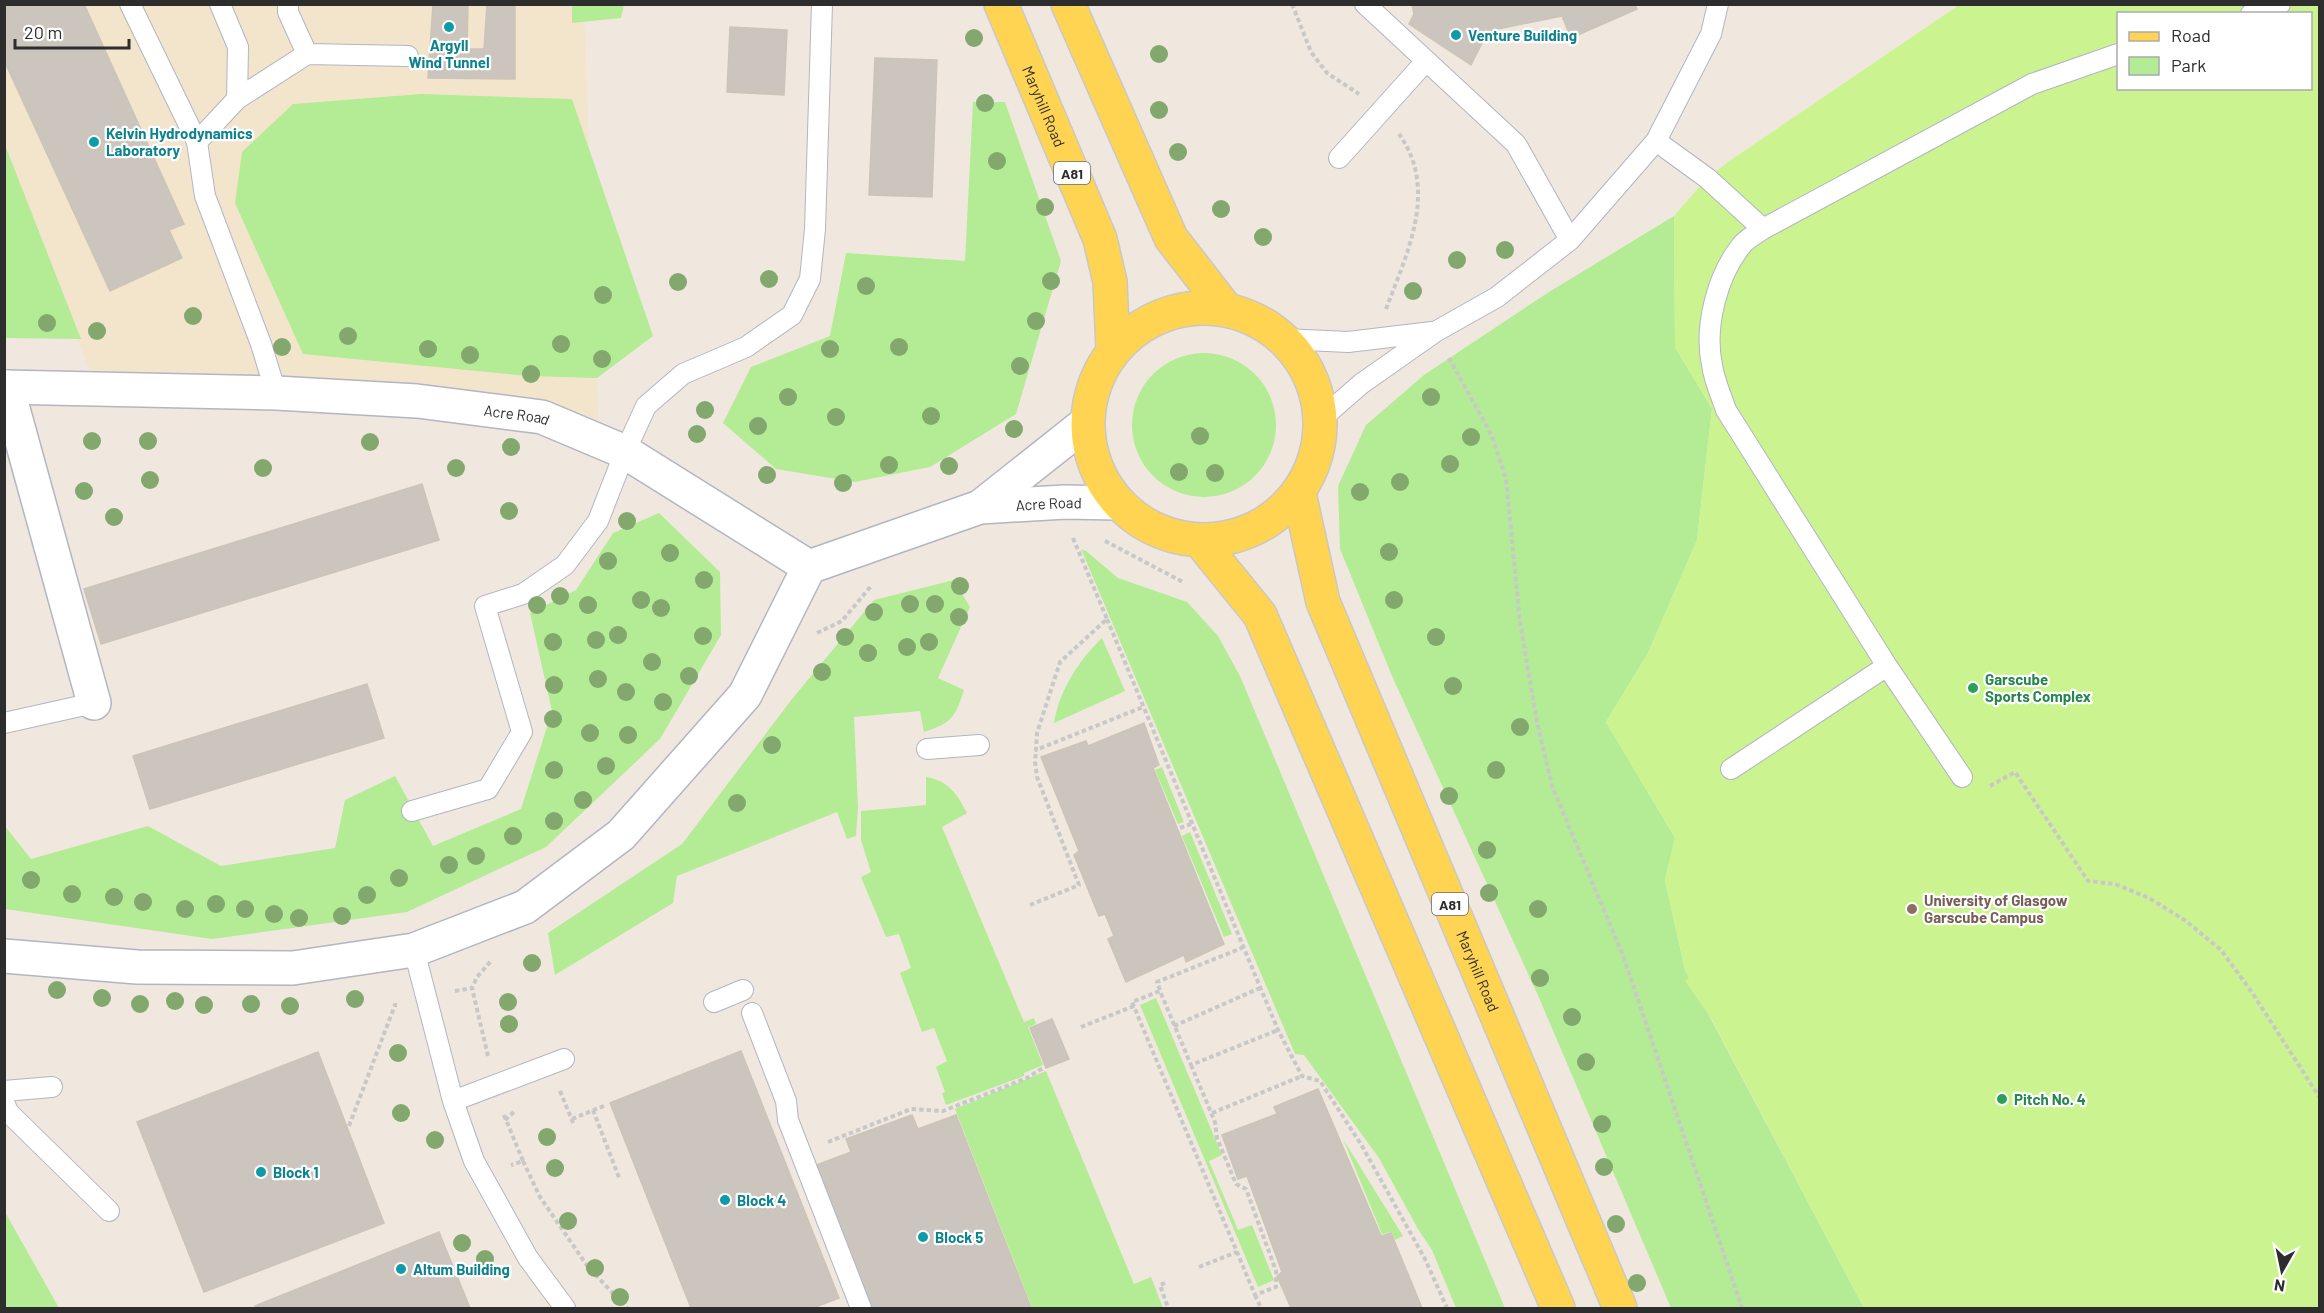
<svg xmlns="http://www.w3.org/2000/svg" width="2324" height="1313" font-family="Barlow,sans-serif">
<rect width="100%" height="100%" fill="#f0e8de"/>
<path fill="#f3e5cc" d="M5,5H584L599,441L541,417L97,389L5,151Z"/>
<path fill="#b4eb95" d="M572,5V4L624,5L621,18L572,23Z
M421,94L572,99L653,336L597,378L527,376L303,354L235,203L242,152L293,104Z
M973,102H1005L1061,261L1016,414L930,467L855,482L776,469L723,423L751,367L830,336L846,253L965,261Z
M4,145H5L81,339L5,338Z
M1674,216L1675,347L1712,409L1697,540L1648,653L1606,722L1675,838L1665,880L1685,970L1864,1308H1671L1540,1000L1392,676L1340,549L1338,486L1366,425L1424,375L1549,292Z
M1132 425a72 72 0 1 1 144 0a72 72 0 1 1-144 0Z
M659,513L720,572L721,635L660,739L546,847L407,912L212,939L5,909L4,825L31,859L148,826L221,866L335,848L345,800L395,776L433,846L521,809L552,711L530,613L576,590L613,533Z
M1081,549L1086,551L1118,578L1187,602L1218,636L1240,676L1505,1308H1456L1432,1250L1418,1229L1379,1158L1304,1055L1295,1054Z
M954,580L970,607L938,678L964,690C955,717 952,723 924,732L920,711L854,717L858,807L856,836L847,839L837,812L677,876L673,903L555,975L548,933L682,844L792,699L874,600Z
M1102,638L1125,691L1054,723C1059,691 1079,660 1102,638Z
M1162,767L1184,822L1178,824L1155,770Z
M926,777C948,780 958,795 967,813L942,827L1024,1022L1034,1018L1036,1024L1028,1027L1043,1065L1024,1073V1076L946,1105L942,1093L945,1092L936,1067L947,1061L934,1028L922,1032L900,973L911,968L899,934L886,937L861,877L871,872L861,840V811L926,805Z
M1190,832L1232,934L1224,937L1182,836Z
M1156,998L1222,1155L1209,1161L1238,1230L1252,1225L1274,1280L1258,1287L1140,1005Z
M1046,1071L1134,1284L1151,1277L1163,1308H1032L955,1109Z
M1343,1139L1403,1236L1395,1240L1391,1232L1382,1234Z
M4,1212H5L59,1308H5Z"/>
<path fill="#cbf490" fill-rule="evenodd" d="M1959,5H2319V1308H1864L1711,1018L1685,981L1689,978L1685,970L1665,880L1675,838L1606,722L1648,653L1697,540L1712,409L1675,347L1674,216L1707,178L1728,162ZM2118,14H2310V88H2118Z"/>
<path fill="#cbc5bd" stroke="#ccc4b7" stroke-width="1.5" d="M4,4H84L184,224L169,230L182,258L110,291L4,60Z
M433,4H468L467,49H484L487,4H515V79L428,78Z
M1412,4H1635L1637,9L1571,38L1562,16L1488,31L1471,65L1409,24L1414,14Z
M730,27L787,30L784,95L727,92Z
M875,58L937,60L932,197L869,195Z
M422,484L439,540L101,644L84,589Z
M367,684L384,738L150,809L133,756Z
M1144,723L1159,765L1153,768L1224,944L1186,962L1184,955L1126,982L1108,939L1114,936L1105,914L1099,916L1074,855L1079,851L1041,757L1086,741L1088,746Z
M1052,1019L1069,1059L1046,1068L1030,1028Z
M741,1051L839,1298L813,1308H691L610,1103Z
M318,1052L384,1223L204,1292L137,1122Z
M1318,1089L1381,1236L1391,1233L1422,1308H1291L1277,1276L1282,1272L1247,1176L1238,1179L1222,1135L1277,1114L1274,1107Z
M912,1115L918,1129L956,1115L1031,1308H869L814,1166L851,1152L846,1139Z
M439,1232L470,1308H256L255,1306Z"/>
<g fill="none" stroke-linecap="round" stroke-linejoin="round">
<g stroke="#b2b5c2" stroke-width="22">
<path id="service" d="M130,4L197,142
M220,4L238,47L237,99L197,142L205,196L261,344L276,393
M288,4V12L307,54
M1365,4L1516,144L1570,240
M2251,14L2280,4
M237,99L307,54L408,56
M1656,141L1707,178L1763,229L2032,84L2118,54
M1339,158L1426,61
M1763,229C1756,234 1746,239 1741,246C1717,276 1704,327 1712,365C1714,380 1721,395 1726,410L1887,666L1962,777
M1284,339L1348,342L1432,332
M1321,419L1361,384L1435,332L1497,297L1570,240L1656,141L1711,34L1718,4
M4,723L94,703
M927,749L979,745
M1731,769L1887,666
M412,811L488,789L522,732L485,606L523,594L565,565L598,521L625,452L646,406L683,374L746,347L792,315L810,279L815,229L822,4
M414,950L453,1101L474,1161L528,1258L565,1308
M714,1002L743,990
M752,1013L786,1101L788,1120L861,1308
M4,1091L52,1087
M453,1101L564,1059
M4,1102L8,1112L109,1211"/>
</g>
<g stroke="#b2b5c2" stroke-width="36">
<g id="minor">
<path id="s1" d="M4,387L276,393L417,401L542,417L625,452L809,567"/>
<path d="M7,387L94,703"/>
<path d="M980,507L1086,423"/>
<path id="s2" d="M809,567L980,507L1065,502L1117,503"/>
<path d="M4,956L137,967L293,968L414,950L525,907L621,835L745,695L809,567"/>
</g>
</g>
<g stroke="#c8c8c8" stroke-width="36">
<g id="primary">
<path id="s3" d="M1001,4L1100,239L1110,282L1113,349"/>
<path d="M1068,4L1171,238L1226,309"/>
<circle cx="1204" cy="424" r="116"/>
<path id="s4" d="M1299,493L1323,602L1620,1308"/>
<path d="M1200,541L1260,615L1558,1308"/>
</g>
</g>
<path stroke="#c8c8c8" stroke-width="4" stroke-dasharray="4.5 3" stroke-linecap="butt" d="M1292,4L1311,52L1327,73L1359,94
M1386,309C1407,253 1439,190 1399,134
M1449,358L1492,436L1506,479L1520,622L1537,722L1552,786L1624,958L1742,1308
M1073,538L1107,619L1060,662L1037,733L1036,750L1143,707
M1105,541L1183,582
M1107,619L1278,1030L1302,1076L1320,1081L1362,1146L1425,1259L1447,1308
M817,633L842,621L871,586
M1990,786L2015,772L2088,881L2115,884L2149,898L2186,921L2221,950L2251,991L2320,1098
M1180,828L1191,824
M1030,905L1079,885L1037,777L1035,762L1036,750
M1160,990L1157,982L1242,948
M455,991L472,988
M1174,1026L1260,988
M1081,1027L1134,1006
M488,1056L472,988L477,977L491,961
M1191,1065L1215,1122L1217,1138L1236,1184L1246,1189L1276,1271V1287L1255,1295L1132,1002L1160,991L1191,1065L1278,1030
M560,1091L574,1125
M593,1110L620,1180
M1212,1113L1302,1076
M504,1115L523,1161L511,1165
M572,1119L606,1105
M505,1120L516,1110
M349,1126L395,1005H397
M828,1142L911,1109L943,1111L1027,1078L1043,1068
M523,1161L540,1197L588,1267L627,1308
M1199,1267L1237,1252
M1165,1283L1160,1285L1168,1308
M1255,1295L1261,1308"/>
<use href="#service" stroke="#fff" stroke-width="20"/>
<use href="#minor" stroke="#fff" stroke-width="33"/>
<use href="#primary" stroke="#ffd453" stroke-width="33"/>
</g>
<g fill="#82a86e">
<circle cx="974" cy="38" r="9"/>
<circle cx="1159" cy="54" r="9"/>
<circle cx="985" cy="103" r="9"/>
<circle cx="1159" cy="110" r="9"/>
<circle cx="1178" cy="152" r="9"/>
<circle cx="997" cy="161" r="9"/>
<circle cx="1045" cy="207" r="9"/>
<circle cx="1221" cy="209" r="9"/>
<circle cx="1263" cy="237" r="9"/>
<circle cx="1505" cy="250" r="9"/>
<circle cx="1457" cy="260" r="9"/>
<circle cx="769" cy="279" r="9"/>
<circle cx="1051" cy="281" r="9"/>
<circle cx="678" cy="282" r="9"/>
<circle cx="866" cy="286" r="9"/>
<circle cx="1413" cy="291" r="9"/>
<circle cx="603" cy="295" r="9"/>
<circle cx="193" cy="316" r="9"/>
<circle cx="1036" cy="321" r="9"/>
<circle cx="47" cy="323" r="9"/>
<circle cx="97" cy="331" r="9"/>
<circle cx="348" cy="336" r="9"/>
<circle cx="561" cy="344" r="9"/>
<circle cx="282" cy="347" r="9"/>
<circle cx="899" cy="347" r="9"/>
<circle cx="428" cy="349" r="9"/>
<circle cx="830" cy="349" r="9"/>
<circle cx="470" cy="355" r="9"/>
<circle cx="602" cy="359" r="9"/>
<circle cx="1020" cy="366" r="9"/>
<circle cx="531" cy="374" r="9"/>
<circle cx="788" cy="397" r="9"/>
<circle cx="1431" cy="397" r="9"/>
<circle cx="705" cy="410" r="9"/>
<circle cx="931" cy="416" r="9"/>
<circle cx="836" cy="417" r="9"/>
<circle cx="758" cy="426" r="9"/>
<circle cx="1014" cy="429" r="9"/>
<circle cx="697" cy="434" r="9"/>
<circle cx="1200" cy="436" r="9"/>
<circle cx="1471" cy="437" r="9"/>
<circle cx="92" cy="441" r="9"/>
<circle cx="148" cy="441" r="9"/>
<circle cx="370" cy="442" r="9"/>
<circle cx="511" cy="447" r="9"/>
<circle cx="1450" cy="464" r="9"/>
<circle cx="889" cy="465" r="9"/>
<circle cx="949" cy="466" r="9"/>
<circle cx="263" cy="468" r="9"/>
<circle cx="456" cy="468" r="9"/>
<circle cx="1179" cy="472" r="9"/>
<circle cx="1215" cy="473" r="9"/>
<circle cx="767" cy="475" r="9"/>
<circle cx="150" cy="480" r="9"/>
<circle cx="1400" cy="482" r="9"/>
<circle cx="843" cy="483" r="9"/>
<circle cx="84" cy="491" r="9"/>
<circle cx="1360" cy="492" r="9"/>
<circle cx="509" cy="511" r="9"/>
<circle cx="114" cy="517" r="9"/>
<circle cx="627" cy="521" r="9"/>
<circle cx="1389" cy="552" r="9"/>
<circle cx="670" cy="553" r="9"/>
<circle cx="608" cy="561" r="9"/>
<circle cx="704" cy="580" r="9"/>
<circle cx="960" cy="586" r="9"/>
<circle cx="560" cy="596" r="9"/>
<circle cx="641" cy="600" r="9"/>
<circle cx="1394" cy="600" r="9"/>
<circle cx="910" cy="604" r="9"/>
<circle cx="935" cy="604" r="9"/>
<circle cx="537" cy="605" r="9"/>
<circle cx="588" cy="605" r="9"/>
<circle cx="661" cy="608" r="9"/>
<circle cx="874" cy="612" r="9"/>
<circle cx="959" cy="617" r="9"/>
<circle cx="618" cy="635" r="9"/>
<circle cx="703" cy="636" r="9"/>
<circle cx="845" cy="637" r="9"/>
<circle cx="1436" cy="637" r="9"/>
<circle cx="596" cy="640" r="9"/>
<circle cx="553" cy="642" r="9"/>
<circle cx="929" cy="642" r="9"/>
<circle cx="907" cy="647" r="9"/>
<circle cx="868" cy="653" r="9"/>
<circle cx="652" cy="662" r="9"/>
<circle cx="822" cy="672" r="9"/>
<circle cx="689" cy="676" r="9"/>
<circle cx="598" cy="679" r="9"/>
<circle cx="554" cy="685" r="9"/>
<circle cx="1453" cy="686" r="9"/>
<circle cx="626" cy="692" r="9"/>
<circle cx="663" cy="702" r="9"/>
<circle cx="553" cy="719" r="9"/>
<circle cx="1520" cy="727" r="9"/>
<circle cx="590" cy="733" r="9"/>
<circle cx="628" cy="735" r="9"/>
<circle cx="772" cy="745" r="9"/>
<circle cx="606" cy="766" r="9"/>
<circle cx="554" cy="770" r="9"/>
<circle cx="1496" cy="770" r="9"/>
<circle cx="1449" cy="796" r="9"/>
<circle cx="583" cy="800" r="9"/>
<circle cx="737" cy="803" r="9"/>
<circle cx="554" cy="821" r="9"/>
<circle cx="513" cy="836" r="9"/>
<circle cx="1487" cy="850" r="9"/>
<circle cx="476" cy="856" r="9"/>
<circle cx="449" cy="865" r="9"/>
<circle cx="399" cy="878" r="9"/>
<circle cx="31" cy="880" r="9"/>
<circle cx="1489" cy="893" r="9"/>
<circle cx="72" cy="894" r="9"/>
<circle cx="367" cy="895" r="9"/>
<circle cx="114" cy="897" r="9"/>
<circle cx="143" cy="902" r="9"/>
<circle cx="216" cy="904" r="9"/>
<circle cx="185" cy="909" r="9"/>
<circle cx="245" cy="909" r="9"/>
<circle cx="1538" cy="909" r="9"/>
<circle cx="274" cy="914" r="9"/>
<circle cx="342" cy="916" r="9"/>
<circle cx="299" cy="918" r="9"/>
<circle cx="532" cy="963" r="9"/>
<circle cx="1540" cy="978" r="9"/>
<circle cx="57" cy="990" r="9"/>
<circle cx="102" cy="998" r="9"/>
<circle cx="355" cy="999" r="9"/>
<circle cx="175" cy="1001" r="9"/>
<circle cx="508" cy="1002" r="9"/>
<circle cx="140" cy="1004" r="9"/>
<circle cx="251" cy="1004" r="9"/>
<circle cx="204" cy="1005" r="9"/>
<circle cx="290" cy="1006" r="9"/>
<circle cx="1572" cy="1017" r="9"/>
<circle cx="509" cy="1024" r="9"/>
<circle cx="398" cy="1053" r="9"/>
<circle cx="1586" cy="1062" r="9"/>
<circle cx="401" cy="1113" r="9"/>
<circle cx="1602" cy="1124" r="9"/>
<circle cx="547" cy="1137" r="9"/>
<circle cx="435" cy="1140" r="9"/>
<circle cx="1604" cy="1167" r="9"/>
<circle cx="555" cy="1168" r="9"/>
<circle cx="568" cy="1221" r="9"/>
<circle cx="1616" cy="1224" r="9"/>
<circle cx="462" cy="1243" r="9"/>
<circle cx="485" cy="1259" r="9"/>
<circle cx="595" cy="1268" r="9"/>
<circle cx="1637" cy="1283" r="9"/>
<circle cx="620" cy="1297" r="9"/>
</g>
<g fill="#0f9aa8" stroke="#fff" stroke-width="2">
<circle cx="449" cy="27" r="6"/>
<circle cx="1456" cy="35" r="6"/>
<circle cx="94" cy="142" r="6"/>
<circle cx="261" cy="1172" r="6"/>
<circle cx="725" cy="1200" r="6"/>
<circle cx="923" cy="1237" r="6"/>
<circle cx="401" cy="1269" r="6"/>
</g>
<g fill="#2e9e5b" stroke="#fff" stroke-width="2">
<circle cx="1973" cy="688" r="6"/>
<circle cx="2002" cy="1099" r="6"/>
</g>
<circle fill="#8d6e63" stroke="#fff" stroke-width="2" cx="1912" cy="909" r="6"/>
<g text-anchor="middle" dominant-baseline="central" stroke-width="4.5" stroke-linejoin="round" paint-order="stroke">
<g fill="#fff" stroke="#6c6c6c" stroke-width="1.5">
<rect x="1054" y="162" width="36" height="22" rx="4.5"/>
<rect x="1432" y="893" width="36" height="22" rx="4.5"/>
</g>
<g font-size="14" font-weight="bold" fill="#2d2d2d">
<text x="1072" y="173">A81</text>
<text x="1450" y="904">A81</text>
</g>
<g font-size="15" font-weight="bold" fill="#0d838f" stroke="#fff" text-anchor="start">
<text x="1468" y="35">Venture Building</text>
<text x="449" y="45" text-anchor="middle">Argyll<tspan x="449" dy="17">Wind Tunnel</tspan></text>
<text x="106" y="133">Kelvin Hydrodynamics<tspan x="106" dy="17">Laboratory</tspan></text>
<text x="273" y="1172">Block 1</text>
<text x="737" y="1200">Block 4</text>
<text x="935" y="1237">Block 5</text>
<text x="413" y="1269">Altum Building</text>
</g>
<g font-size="15" fill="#2d2d2d" stroke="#fff">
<text stroke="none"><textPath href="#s3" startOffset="111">Maryhill Road</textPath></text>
<text stroke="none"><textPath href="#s1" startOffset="514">Acre Road</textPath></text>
<text stroke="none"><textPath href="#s2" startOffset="250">Acre Road</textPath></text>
<text stroke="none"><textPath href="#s4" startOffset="512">Maryhill Road</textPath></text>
</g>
<g font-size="15" font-weight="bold" fill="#27864d" stroke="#fff" text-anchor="start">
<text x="1985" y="679">Garscube<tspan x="1985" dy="17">Sports Complex</tspan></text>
<text x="2014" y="1099">Pitch No. 4</text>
</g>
<g font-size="15" font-weight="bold" fill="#785e54" stroke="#fff" text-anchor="start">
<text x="1924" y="900">University of Glasgow<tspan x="1924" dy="17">Garscube Campus</tspan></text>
</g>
</g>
<rect width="2324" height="1313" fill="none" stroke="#2d2d2d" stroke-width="12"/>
<rect x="2117" y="12" width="195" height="78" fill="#ffffff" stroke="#ababab" stroke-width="1.5"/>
<rect x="2129" y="32" width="30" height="9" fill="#ffd453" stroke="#ababab" stroke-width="1.5"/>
<text x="2171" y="42" font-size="18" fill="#2d2d2d">Road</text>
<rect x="2129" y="57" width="30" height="18" fill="#b4eb95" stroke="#ababab" stroke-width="1.5"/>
<text x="2171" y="72" font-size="18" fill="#2d2d2d">Park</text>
<g transform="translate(2282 1271) rotate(189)" stroke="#ffffff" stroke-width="4.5" paint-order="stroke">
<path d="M0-4.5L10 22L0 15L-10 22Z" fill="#2d2d2d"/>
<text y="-9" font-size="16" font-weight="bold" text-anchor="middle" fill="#2d2d2d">N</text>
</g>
<path d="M15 39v9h114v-9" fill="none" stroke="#2d2d2d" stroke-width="3"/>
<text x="24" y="39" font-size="18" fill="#2d2d2d" stroke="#ffffff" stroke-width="4.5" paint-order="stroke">20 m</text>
</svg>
